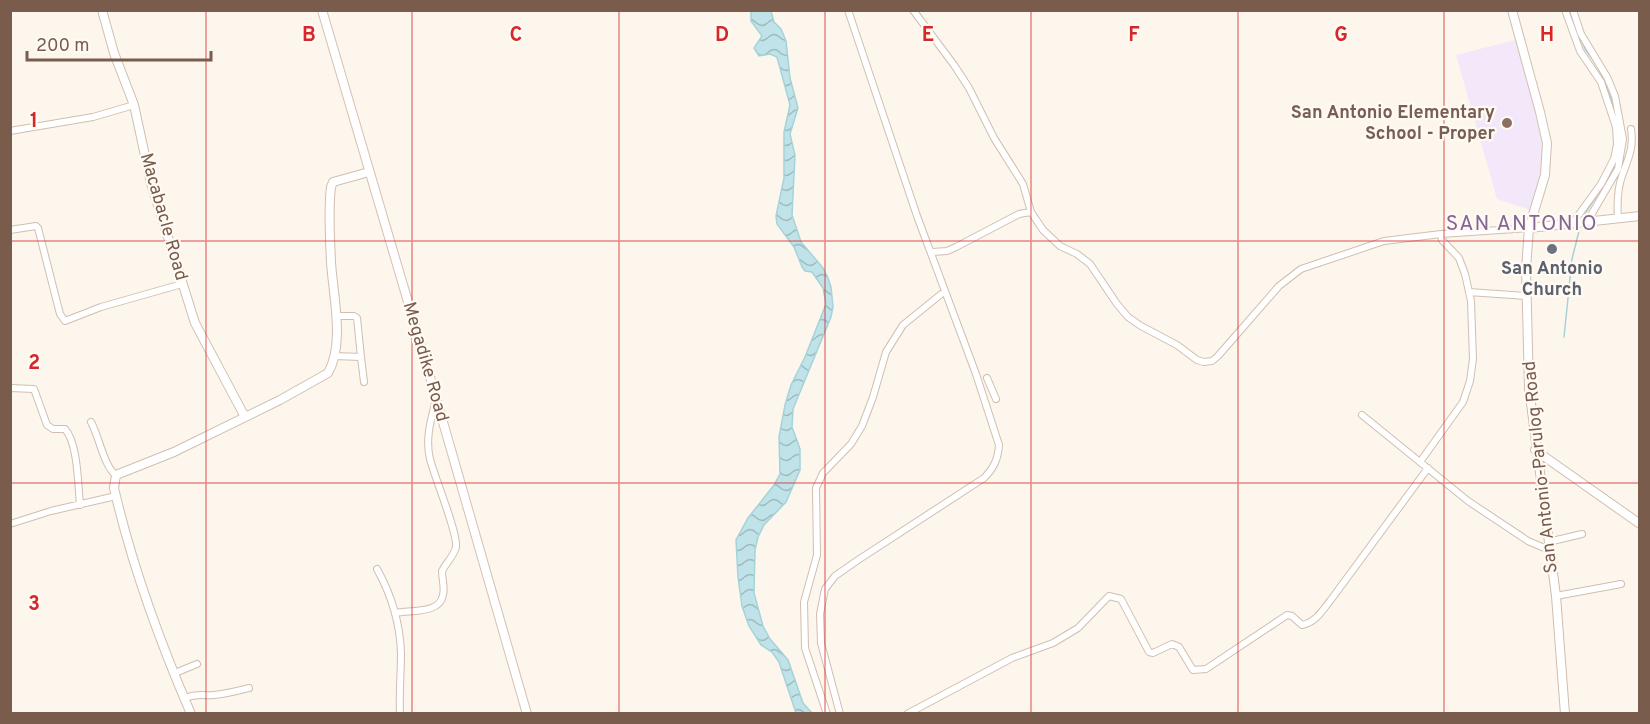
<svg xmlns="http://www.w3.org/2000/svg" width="1650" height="724" font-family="Overpass,sans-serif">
<defs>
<pattern id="water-waves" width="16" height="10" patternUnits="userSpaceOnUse" patternTransform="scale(1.5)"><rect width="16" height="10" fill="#bfe3e8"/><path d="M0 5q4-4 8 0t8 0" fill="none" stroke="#a0bbbe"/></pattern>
</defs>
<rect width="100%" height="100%" fill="#fdf6ec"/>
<path fill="#f3e8fa" d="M1515,40L1544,142L1543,173L1530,210L1497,199L1456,55Z"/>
<path fill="url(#water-waves)" stroke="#a5d3da" stroke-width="1.5" d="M751,11H771L774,22L781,29L786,41L790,78L798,108L790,134L795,155L792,215L801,242L823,268L828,278L831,287L833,307L831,317L793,409L792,427L800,449V470L786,502L764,525L758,537L755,550L754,593L763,626L770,639L788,660L803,703L812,713H796L779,662L772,652L761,645L749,626L742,606L738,577L736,540L748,518L774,485L780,474L779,437L785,405L791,385L805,357L826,304L823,288L812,272L805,271L802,267L794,247L777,224L776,216L784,178V132L790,105L777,57L770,54L759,56L754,48L762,36L751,21Z"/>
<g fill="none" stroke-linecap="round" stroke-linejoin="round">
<path stroke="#a5d3da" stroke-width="1.5" d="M1569,10L1573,21
M1581,39L1585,49L1597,65
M1601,72L1614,107
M1582,218L1614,170
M1564,337L1572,259L1579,231"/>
<g stroke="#d1beb0" stroke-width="8">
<path id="minor" d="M913,10L954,65L969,88L994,138L1023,184L1031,212L1043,230L1060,246L1077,254L1090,264L1117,304L1128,317L1141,326L1177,345L1197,360L1204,362L1212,361L1218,356L1279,286L1301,269L1384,241L1441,234L1529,228
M1565,10L1580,51L1601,82L1616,127L1617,144L1614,159L1601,184L1572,224
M1573,10L1581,34L1607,77L1615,96L1623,139L1618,169L1587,222
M10,131L93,117L134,105
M1618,219C1617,204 1617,190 1622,176C1628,159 1634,148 1631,129
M10,230L36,226L38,228L60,314L65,321L101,307L182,284
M932,252L947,251L956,247L1019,214L1031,212
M1469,292L1527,296
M334,356L361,357L357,318L354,316H336
M361,357L364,382
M987,378L996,399
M10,388L34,389L47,425L53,429H65C78,443 78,486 80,505
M1362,415L1468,501L1528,541L1549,550
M91,422C99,436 104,467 116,475
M1420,462L1463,402L1470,381L1473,359L1471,301L1465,274L1459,258L1442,240L1441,234
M10,524L51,511L116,496
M1548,542L1582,534
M377,569C392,596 400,623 401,653C401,673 399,693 400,714
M1556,596L1621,584
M396,613C410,610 440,614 443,595C445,587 442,579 442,571C446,563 454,556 456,547C458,533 434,476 430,459C425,439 431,419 436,400
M175,673L197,664
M184,698C199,693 200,696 214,695C226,694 237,691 249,688
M827,714L805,648L804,602L817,555L816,488L823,473L851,444L862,426L873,397L886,352L903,325L945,291
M840,714L821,643L820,614L825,589L835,576L858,560L984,478C994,468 998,459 999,445L976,374L917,216L848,10
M907,714L1012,658L1053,643L1078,628L1109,596L1121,599L1149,652L1153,653L1172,644L1179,647L1193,670L1206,669L1287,615L1292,616L1302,625C1316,622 1322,611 1330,601L1428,468"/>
</g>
<g stroke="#d1beb0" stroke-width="10">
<path id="tertiary" d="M102,10L114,53L134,105L151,183L195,323L245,417
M1512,10L1540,112L1547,143L1545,175L1529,228L1526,269L1529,388L1556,596L1565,714
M1529,228L1640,216
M1535,450L1640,524
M191,714C159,640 132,566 114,488L116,475L174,452L280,400L328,373C345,344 333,295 331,262C330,238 328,211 331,187L333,182L369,172"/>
</g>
<g stroke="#d6c0b0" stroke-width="10">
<path id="secondary" d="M322,10L426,363L527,714"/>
</g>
<use href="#minor" stroke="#fff" stroke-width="6"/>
<use href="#tertiary" stroke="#fff" stroke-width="8"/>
<use href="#secondary" stroke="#fff" stroke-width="8"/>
</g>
<path fill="none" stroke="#d62828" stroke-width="1.5" stroke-opacity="0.55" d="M206,10V714M412,10V714M619,10V714M825,10V714M1031,10V714M1238,10V714M1444,10V714M10,241H1640M10,483H1640"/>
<circle fill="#8d6e63" stroke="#fffaf3" stroke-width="2" cx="1507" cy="123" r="6"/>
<circle fill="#6b7280" stroke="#fffaf3" stroke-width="2" cx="1552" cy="249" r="6"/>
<g text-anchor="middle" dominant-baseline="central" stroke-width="4.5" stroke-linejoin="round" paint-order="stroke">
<g font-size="18" font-weight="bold" fill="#785e54" stroke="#fffaf3" text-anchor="end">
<text x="1495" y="113">San Antonio Elementary<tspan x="1495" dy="21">School - Proper</tspan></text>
</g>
<g font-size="18" fill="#7a5c4d" stroke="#fffaf3">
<text transform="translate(163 217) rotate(74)">Macabacle Road</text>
<text transform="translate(425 362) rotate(74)">Megadike Road</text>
<text transform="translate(1541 467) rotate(-96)">San Antonio-Parulog Road</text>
</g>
<g font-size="18" font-weight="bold" fill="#5b616d" stroke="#fffaf3">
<text x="1552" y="269">San Antonio<tspan x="1552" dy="21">Church</tspan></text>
</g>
<g font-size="21" letter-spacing="1.5" fill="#846695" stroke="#fffaf3">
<text x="1522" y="224">SAN ANTONIO</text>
</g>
</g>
<g font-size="20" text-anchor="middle" font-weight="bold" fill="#d62828" stroke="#fffaf3" stroke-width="4.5" stroke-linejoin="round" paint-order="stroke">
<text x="309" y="41">B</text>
<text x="516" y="41">C</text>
<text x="722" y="41">D</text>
<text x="928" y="41">E</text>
<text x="1134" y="41">F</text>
<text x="1341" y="41">G</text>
<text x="1547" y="41">H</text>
<text x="34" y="127">1</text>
<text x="34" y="369">2</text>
<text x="34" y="610">3</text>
</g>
<rect width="1650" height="724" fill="none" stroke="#7a5c4d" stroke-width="24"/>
<path d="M27 51v9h184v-9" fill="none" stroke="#7a5c4d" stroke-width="3"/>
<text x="36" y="51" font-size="18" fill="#7a5c4d" stroke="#fffaf3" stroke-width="4.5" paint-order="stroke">200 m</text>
</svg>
